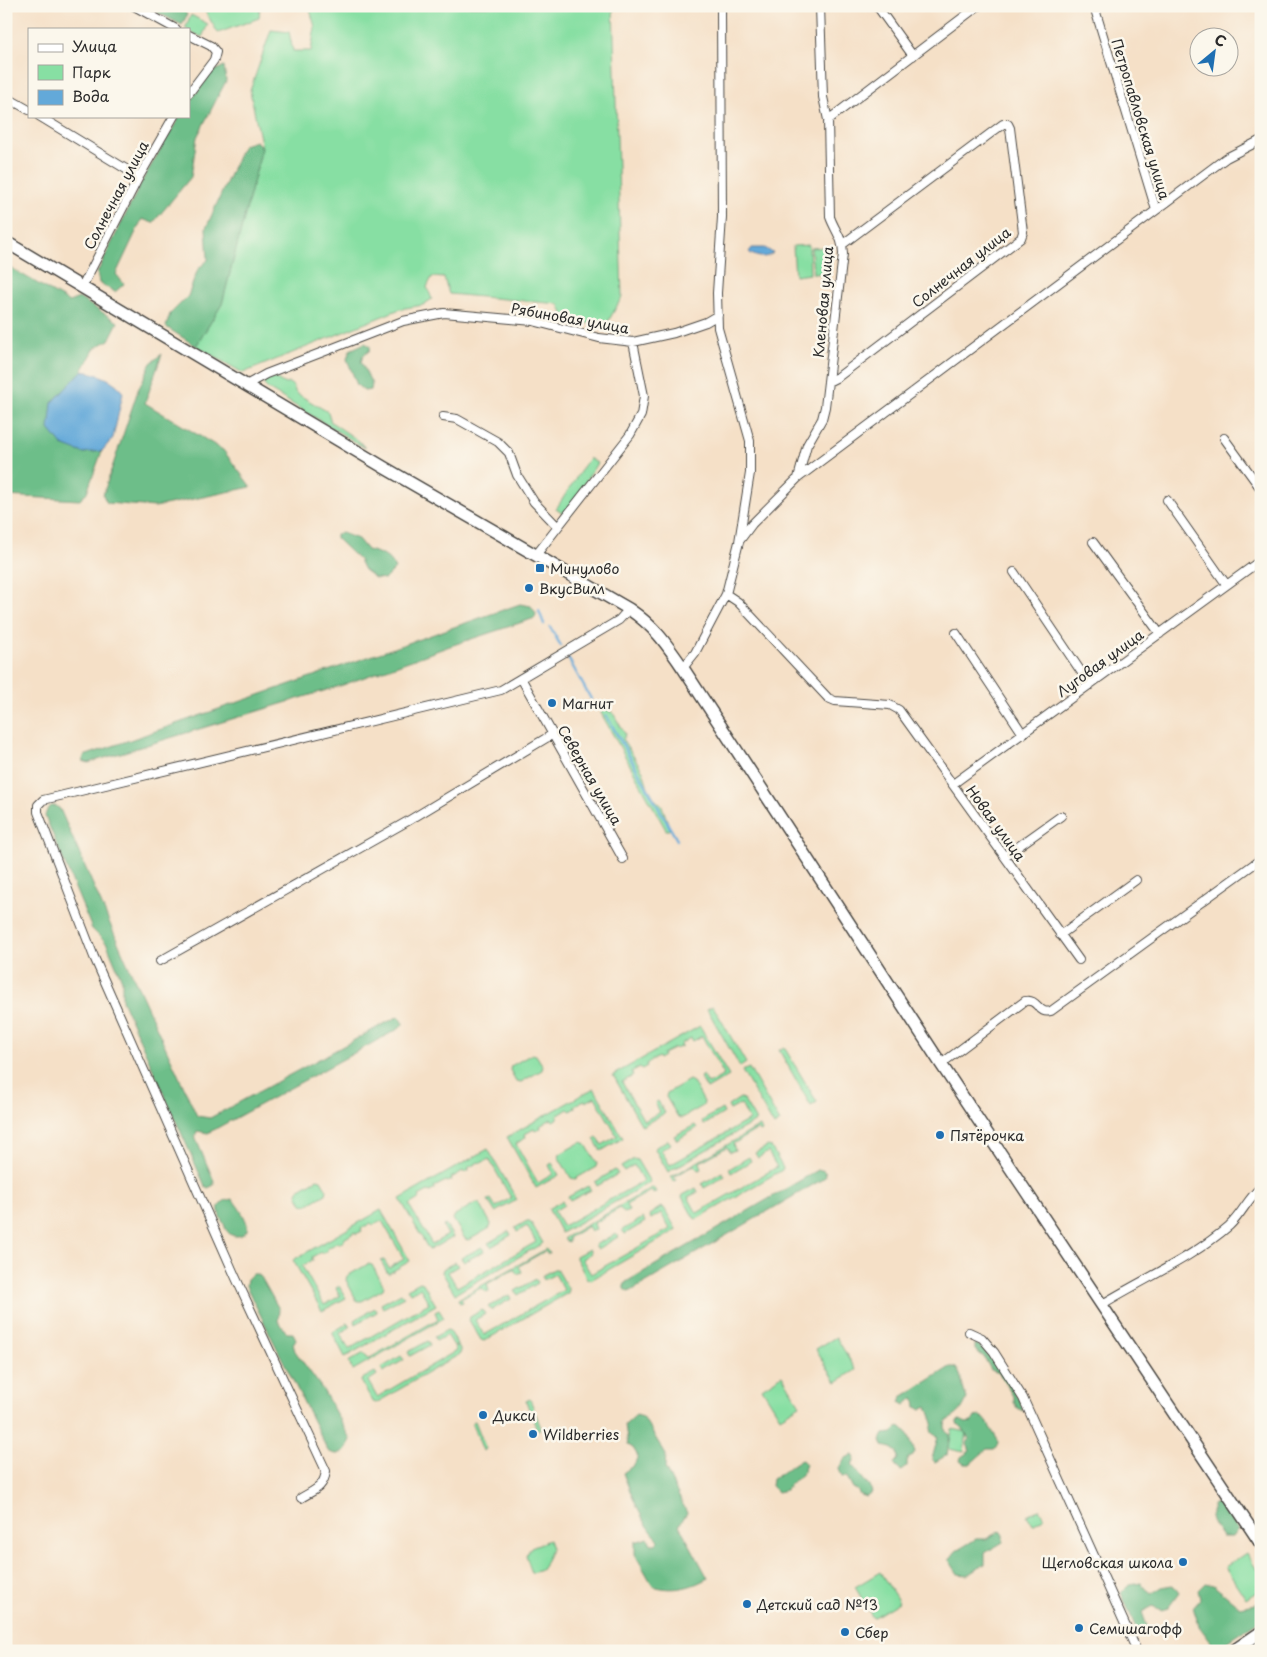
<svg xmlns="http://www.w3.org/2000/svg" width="1267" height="1657" font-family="'Playpen Sans',sans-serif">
<rect width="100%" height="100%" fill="#fbf7ec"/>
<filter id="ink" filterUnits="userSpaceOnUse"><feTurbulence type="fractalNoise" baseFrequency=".02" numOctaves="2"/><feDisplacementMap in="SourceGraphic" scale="10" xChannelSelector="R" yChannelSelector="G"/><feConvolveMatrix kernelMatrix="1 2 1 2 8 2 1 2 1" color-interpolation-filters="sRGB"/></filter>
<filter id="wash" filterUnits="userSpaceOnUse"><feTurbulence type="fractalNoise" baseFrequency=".0096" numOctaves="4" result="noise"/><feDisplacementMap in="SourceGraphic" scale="20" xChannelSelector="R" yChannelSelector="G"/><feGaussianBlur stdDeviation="1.12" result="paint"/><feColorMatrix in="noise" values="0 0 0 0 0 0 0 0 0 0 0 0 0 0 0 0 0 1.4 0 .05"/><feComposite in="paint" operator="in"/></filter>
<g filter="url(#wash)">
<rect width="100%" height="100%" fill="#f5e0c7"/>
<path fill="#87dfa3" stroke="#598567" d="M202,6H260L259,18L218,33Z
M309,6H613L622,297L605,327L565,318L559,304L449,294L444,278L432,277L427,287L432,299L423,305L400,309L243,373L196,346L222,304L262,148L250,91L271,30L289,32L293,51H311L315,27Z
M191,15L208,24L202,37L189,31V29H185Z
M809,245L810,274L795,276L793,246Z
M828,247L830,273L813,274L811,248Z
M269,378H275L285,384L289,383L293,386L296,393L328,412L331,422L359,441L365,448L268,389L264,385V381Z
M589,458L597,463L565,515L556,509Z
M603,708L613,713L625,734L623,740L643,771L648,787L655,799L662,806L670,828L669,830H666L601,713Z
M713,1006L746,1063L740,1067L707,1009Z
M700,1026L729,1076L707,1089L700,1077L703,1075L708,1084L724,1075L702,1036L693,1041L691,1038L681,1044L682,1046L676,1049L675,1048L663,1054L664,1056L659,1059L658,1057L646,1064L647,1066L642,1069L640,1067L631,1072L633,1076L622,1082L644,1121L660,1112L655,1103L658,1101L665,1113L642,1126L613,1075Z
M784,1047L817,1102L811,1106L779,1050Z
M532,1054L536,1055L543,1066L542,1070L521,1082L516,1081L510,1070L511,1066Z
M749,1068L780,1122L774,1126L742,1071Z
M689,1080L693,1082L704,1102L703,1106L682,1118L678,1117L666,1097L667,1093Z
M594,1088L623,1138L601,1151L594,1139L597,1137L602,1145L617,1136L595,1097L586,1102L585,1100L574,1106L575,1108L570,1111L568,1109L557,1116L558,1118L553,1121L551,1119L540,1126L541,1128L535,1131L534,1129L525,1134L526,1137L516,1144L538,1183L553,1174L549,1165L552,1163L559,1175L536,1188L507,1137Z
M740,1098L743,1099L756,1121L668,1172L655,1149L656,1147L668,1140L671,1144L661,1150L670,1165L749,1120L741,1104L730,1110L728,1106Z
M722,1109L724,1113L704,1125L702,1121Z
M695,1125L697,1128L677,1140L674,1136Z
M760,1126L762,1131L760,1132L758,1129L733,1144L735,1150L730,1152L727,1147L700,1162L702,1169L698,1170L694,1165L674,1177L676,1180L674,1181L671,1177Z
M581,1142L585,1143L597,1163L596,1167L575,1179L571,1178L559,1158L560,1154Z
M768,1146L771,1147L783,1168L782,1170L697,1219L694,1218L682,1197L683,1195L696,1188L698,1192L688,1197L697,1213L777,1167L768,1152L758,1158L755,1153Z
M488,1149L517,1200L495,1212L488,1200L491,1199L496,1207L511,1198L489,1159L481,1163L479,1162L468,1168L469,1170L464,1173L463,1171L451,1178L452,1180L447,1182L446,1181L434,1187L435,1189L430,1192L428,1191L419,1196L420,1198L409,1205L432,1244L448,1235L443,1226L446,1225L453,1237L429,1250L400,1199Z
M749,1157L751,1161L731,1173L729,1169Z
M634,1159L637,1160L650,1182L561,1233L549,1210V1208L562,1201L564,1205L554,1211L563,1226L643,1181L634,1165L624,1171L621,1167Z
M615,1170L618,1174L597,1186L595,1182Z
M722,1172L725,1176L704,1188L702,1184Z
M317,1179L321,1180L327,1190L326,1194L307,1205L302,1204L297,1194L298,1190Z
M588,1186L591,1190L570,1201L568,1197Z
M653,1187L656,1192L653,1193L652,1190L626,1205L629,1211L624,1213L620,1208L594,1223L596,1230L591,1231L588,1226L568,1238L569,1241L567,1242L564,1238Z
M476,1203L480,1204L491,1224L490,1228L469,1240L465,1239L453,1219L455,1215Z
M661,1207L664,1208L676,1229L675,1231L591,1280L587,1279L576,1258V1256L589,1249L591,1253L582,1259L591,1274L670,1229L661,1213L651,1219L649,1215Z
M381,1210L410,1261L388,1274L381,1261L384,1260L389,1268L404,1259L382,1221L373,1225L371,1223L361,1229L362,1231L356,1234L355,1232L344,1239V1241L339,1244L338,1242L327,1249V1251L322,1254L321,1252L312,1257L313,1260L302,1266L324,1305L340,1296L336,1288L339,1286L346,1298L322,1311L293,1260Z
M643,1218L645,1222L625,1234L622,1230Z
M527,1221H530L543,1243L455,1294L442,1272L443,1269L455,1262L458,1266L448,1272L457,1287L536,1242L527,1226L517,1232L515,1228Z
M509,1231L511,1235L491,1247L488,1243Z
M616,1234L618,1237L598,1249L595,1245Z
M482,1247L484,1251L464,1262L461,1258Z
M546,1249L549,1253L547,1254L545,1251L519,1266L522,1272L517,1274L514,1269L487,1284L489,1291L485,1292L481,1288L461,1299L463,1302L460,1303L458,1299Z
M368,1264L372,1265L384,1286L383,1289L362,1301H357L346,1280L347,1276Z
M554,1269H557L569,1290L568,1293L484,1341L481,1340L469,1320L470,1317L482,1310L485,1314L475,1320L484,1335L564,1290L555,1274L544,1280L542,1276Z
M536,1279L538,1283L518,1295L515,1291Z
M420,1282L423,1283L436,1305L345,1357L333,1334V1332L348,1323L350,1327L340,1333L349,1349L429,1303L420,1288L410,1293L407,1289Z
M401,1293L404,1297L383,1308L381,1304Z
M509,1295L511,1299L491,1310L488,1307Z
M375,1308L377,1312L356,1324L354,1320Z
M439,1310L444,1318L353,1370L348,1362L364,1353L368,1359L438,1319L435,1312Z
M447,1330L450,1331L457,1344L454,1346L447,1335L436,1341L434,1337Z
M836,1337L856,1370L836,1382L816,1349Z
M428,1341L430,1345L410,1356L408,1352Z
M458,1345L461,1351L460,1354L376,1403L373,1402L361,1381L362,1379L375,1372L377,1375L368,1381L377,1397L456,1351L454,1347Z
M401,1356L404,1360L383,1372L381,1368Z
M782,1375L800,1405L780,1417L762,1388Z
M530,1399L541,1428L537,1430L526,1401Z
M475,1421L486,1449L483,1451L472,1422Z
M952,1429L967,1432L964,1452L949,1449Z
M1039,1509L1044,1518L1033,1525L1027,1515Z
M549,1540L552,1548L541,1570L532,1573L526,1556L531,1547Z
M1246,1553L1261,1576V1589L1246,1599L1225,1567Z
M880,1572L899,1602L873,1618L855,1587Z"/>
<path fill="#6dbe89" stroke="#4c745a" d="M145,6H182L187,15L182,25Z
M224,66L226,81L197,137L191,177L153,223L142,219L116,274L124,284L115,292L99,283L97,273L142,181L180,116H189V103L211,73Z
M256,141L262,148L222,304L196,346L166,327L170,314L188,296L198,269L208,260L206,228L243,145Z
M6,265L69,302L79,298L118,322L109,340L95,348L82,371L52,403L83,453L102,451L87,492L80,500L6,496Z
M365,343L370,346V350L363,356L361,362L372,384L371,390L364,391L357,385L347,359L350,350Z
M162,354L145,403L223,450L251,487L155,507L107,503L103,495L138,390L151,363Z
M342,533L358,539L367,550C380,553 390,556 395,569L385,579L375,578L364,570L359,560L336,538V534Z
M520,604L531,606L536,613L535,618L450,646L340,686L88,763L83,761L84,756Z
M51,806H56L60,809L127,963L197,1116L210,1118L395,1018L399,1017L402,1020L403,1024L400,1028L208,1133L197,1131L195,1137L214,1181V1185L208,1188L205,1186L122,1000V980L107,944L92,929L45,816L47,810Z
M818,1170H822L825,1172L826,1176L823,1179L631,1291L628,1292L624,1289V1286L626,1282Z
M232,1199C237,1204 250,1223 247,1230C244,1236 235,1238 230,1234C227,1232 225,1228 224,1224C220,1217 218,1214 219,1206L224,1201Z
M252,1274H257L261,1277L279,1309L278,1321L287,1333H293L296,1339L293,1344L295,1351L323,1390L350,1439C347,1452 340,1458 328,1451L246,1286L247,1279Z
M975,1344C987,1347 1023,1399 1023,1411L1017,1408L1014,1402V1398L999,1373L991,1370L984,1357L975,1350Z
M950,1367H955C963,1374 961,1388 967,1398C965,1404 961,1412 955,1416C948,1421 945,1419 945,1428L950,1435L947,1455L935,1462L932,1459L938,1437L932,1433L931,1429L933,1423L927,1406L921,1409L916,1407L915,1399L913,1398L905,1405L900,1402L902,1397Z
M636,1415L643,1417L666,1455L665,1468L687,1513L679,1525L708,1578C690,1588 673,1592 653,1586L635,1554V1542L648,1538L651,1544H656L659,1540C641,1522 632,1496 623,1473L634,1465L638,1456L633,1448L628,1445L625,1425Z
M980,1415L988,1424L999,1442L998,1446L994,1449H987L970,1464H964L960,1461L961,1457L970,1451L967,1444L969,1439L965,1431L957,1424V1421L960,1420L966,1423L972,1422L975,1417Z
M902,1427L907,1432L915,1452L913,1456L907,1459V1466L901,1471L896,1467L894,1463L898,1459L897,1452L891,1448L883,1446L881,1440L884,1434L892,1433L897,1428Z
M853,1455L855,1458L852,1465L871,1489L872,1493L866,1497L860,1495L857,1490L853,1488L847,1477H842L839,1469C842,1461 845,1457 853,1455Z
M802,1460L806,1464C802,1480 792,1478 786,1490L777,1492L771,1486L772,1479C780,1475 796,1461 802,1460Z
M1220,1503L1238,1529L1232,1537H1222C1215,1526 1206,1517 1214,1504Z
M1000,1531L1003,1535V1542L985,1553V1564L967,1575L958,1574L949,1560L956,1551L976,1539H986Z
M1141,1583L1151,1594L1162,1587L1173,1585L1179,1593L1168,1608L1161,1610L1152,1606L1142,1612L1148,1629L1139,1635L1121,1593L1129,1585Z
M1205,1583L1213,1585L1240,1607L1261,1603V1619L1216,1649L1199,1626L1193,1607L1200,1599L1198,1590Z"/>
<path fill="#63a9d9" stroke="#476a82" d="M752,248H765L773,253C767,259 755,258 749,252Z
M82,371C96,373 117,380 123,393L113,438L102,451L83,453L62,445L49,429L52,403Z"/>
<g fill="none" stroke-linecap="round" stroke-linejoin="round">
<path stroke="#63a9d9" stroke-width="2.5" d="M539,611L544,624
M550,627L561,646
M568,658L591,699
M606,715L677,840"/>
</g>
</g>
<g filter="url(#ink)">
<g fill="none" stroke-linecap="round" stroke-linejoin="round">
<g stroke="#494642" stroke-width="10">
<path id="street" d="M134,6L176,29
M877,6L913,56
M1094,6L1156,210
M189,35L211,46L216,52L214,60L189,93
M6,97L29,110
M39,116L139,177
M828,120L978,6
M82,287L139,177L174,116
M828,382L838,377L1021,238L1023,232L1010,128L1008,124H1003L843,244
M246,385L266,374L403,321L444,313L533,321L599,338L633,342L674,333L706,322L718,315
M443,417L457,419L498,442L509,453L517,475L534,502L558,527
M1224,438L1261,489
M798,478L807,445L822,419L825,407L843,254C843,238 835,231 830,217L828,120L823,97L820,6
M1167,500L1226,584
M740,540L752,524L798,478L1226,158L1261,140
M1093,542L1160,634
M536,555L630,435L641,415L644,396L633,342
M1014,572L1090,685
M726,594L738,602L828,698L835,701L890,705L899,710L1079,960
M956,633L1023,734
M683,668L695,653L726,594L739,542L750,473V441L718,328L717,293L722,217L721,6
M521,678L623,859
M953,784L1261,560
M1005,856L1061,816
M1060,935L1136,880
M160,961L408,821L553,734
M941,1064L1025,1001C1038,998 1038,1015 1051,1011L1261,859
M1101,1305C1143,1279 1191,1259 1229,1226C1242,1214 1248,1198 1261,1187
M969,1332L982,1338L994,1352L1023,1398L1137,1651
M301,1498C314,1490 324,1488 326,1471L235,1276L94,957L38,812V805L43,800L501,690L619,620L629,609"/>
</g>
<g stroke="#494642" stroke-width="14">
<path id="secondary" d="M6,242L385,468L629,609C655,627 665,642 683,668L941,1064L1261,1544
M1233,1651L1261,1632"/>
</g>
<use href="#street" stroke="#fff" stroke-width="8"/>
<use href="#secondary" stroke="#fff" stroke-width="11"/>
</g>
</g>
<g fill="#1f6fb2" stroke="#fbf7ec" stroke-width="2">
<rect x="535" y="563" width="10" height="10" rx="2.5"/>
<circle cx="529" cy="588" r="5"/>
<circle cx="552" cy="703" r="5"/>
<circle cx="940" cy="1135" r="5"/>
<circle cx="483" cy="1415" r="5"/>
<circle cx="533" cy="1434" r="5"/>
<circle cx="1183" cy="1562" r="5"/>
<circle cx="747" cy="1604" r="5"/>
<circle cx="1079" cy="1628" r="5"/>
<circle cx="845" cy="1632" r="5"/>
</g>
<g text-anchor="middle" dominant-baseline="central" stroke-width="5" stroke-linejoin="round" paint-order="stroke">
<g font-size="14" fill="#2b2b2b" stroke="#fbf7ec">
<text transform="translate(1141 119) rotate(73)">Петропавловская улица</text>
<text transform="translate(116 195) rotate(-62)">Солнечная улица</text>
<text transform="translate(961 267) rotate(-38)">Солнечная улица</text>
<text transform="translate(823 302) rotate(-85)">Кленовая улица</text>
<text transform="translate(570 318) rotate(10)">Рябиновая улица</text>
<text transform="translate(1100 663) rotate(-36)">Луговая улица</text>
<text transform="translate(590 775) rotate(60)">Северная улица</text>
<text transform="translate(996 823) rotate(54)">Новая улица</text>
</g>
<g font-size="14" fill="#2b2b2b" stroke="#fbf7ec" text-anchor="start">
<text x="550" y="568">Минулово</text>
<text x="539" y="588">ВкусВилл</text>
<text x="562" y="703">Магнит</text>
<text x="950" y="1135">Пятёрочка</text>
<text x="493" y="1415">Дикси</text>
<text x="543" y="1434">Wildberries</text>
<text x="1173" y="1562" text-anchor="end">Щегловская школа</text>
<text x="757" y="1604">Детский сад №13</text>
<text x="1089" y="1628">Семишагофф</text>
<text x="855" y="1632">Сбер</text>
</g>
</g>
<rect width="1267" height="1657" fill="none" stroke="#fbf7ec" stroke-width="25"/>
<rect x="28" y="28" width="162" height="90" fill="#fbf7ec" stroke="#a8a59f"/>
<rect x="38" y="44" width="25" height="8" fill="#ffffff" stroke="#a8a59f"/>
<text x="72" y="52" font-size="15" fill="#2b2b2b">Улица</text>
<rect x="38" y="65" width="25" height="15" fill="#87dfa3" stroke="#a8a59f"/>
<text x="72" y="78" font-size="15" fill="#2b2b2b">Парк</text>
<rect x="38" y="90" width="25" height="15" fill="#63a9d9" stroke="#a8a59f"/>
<text x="72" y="102" font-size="15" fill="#2b2b2b">Вода</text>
<g transform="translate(1214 52) rotate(29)"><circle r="24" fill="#fbf7ec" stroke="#a8a59f"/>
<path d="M0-4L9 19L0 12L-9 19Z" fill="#1f6fb2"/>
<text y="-8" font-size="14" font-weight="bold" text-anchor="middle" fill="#2b2b2b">С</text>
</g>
</svg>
